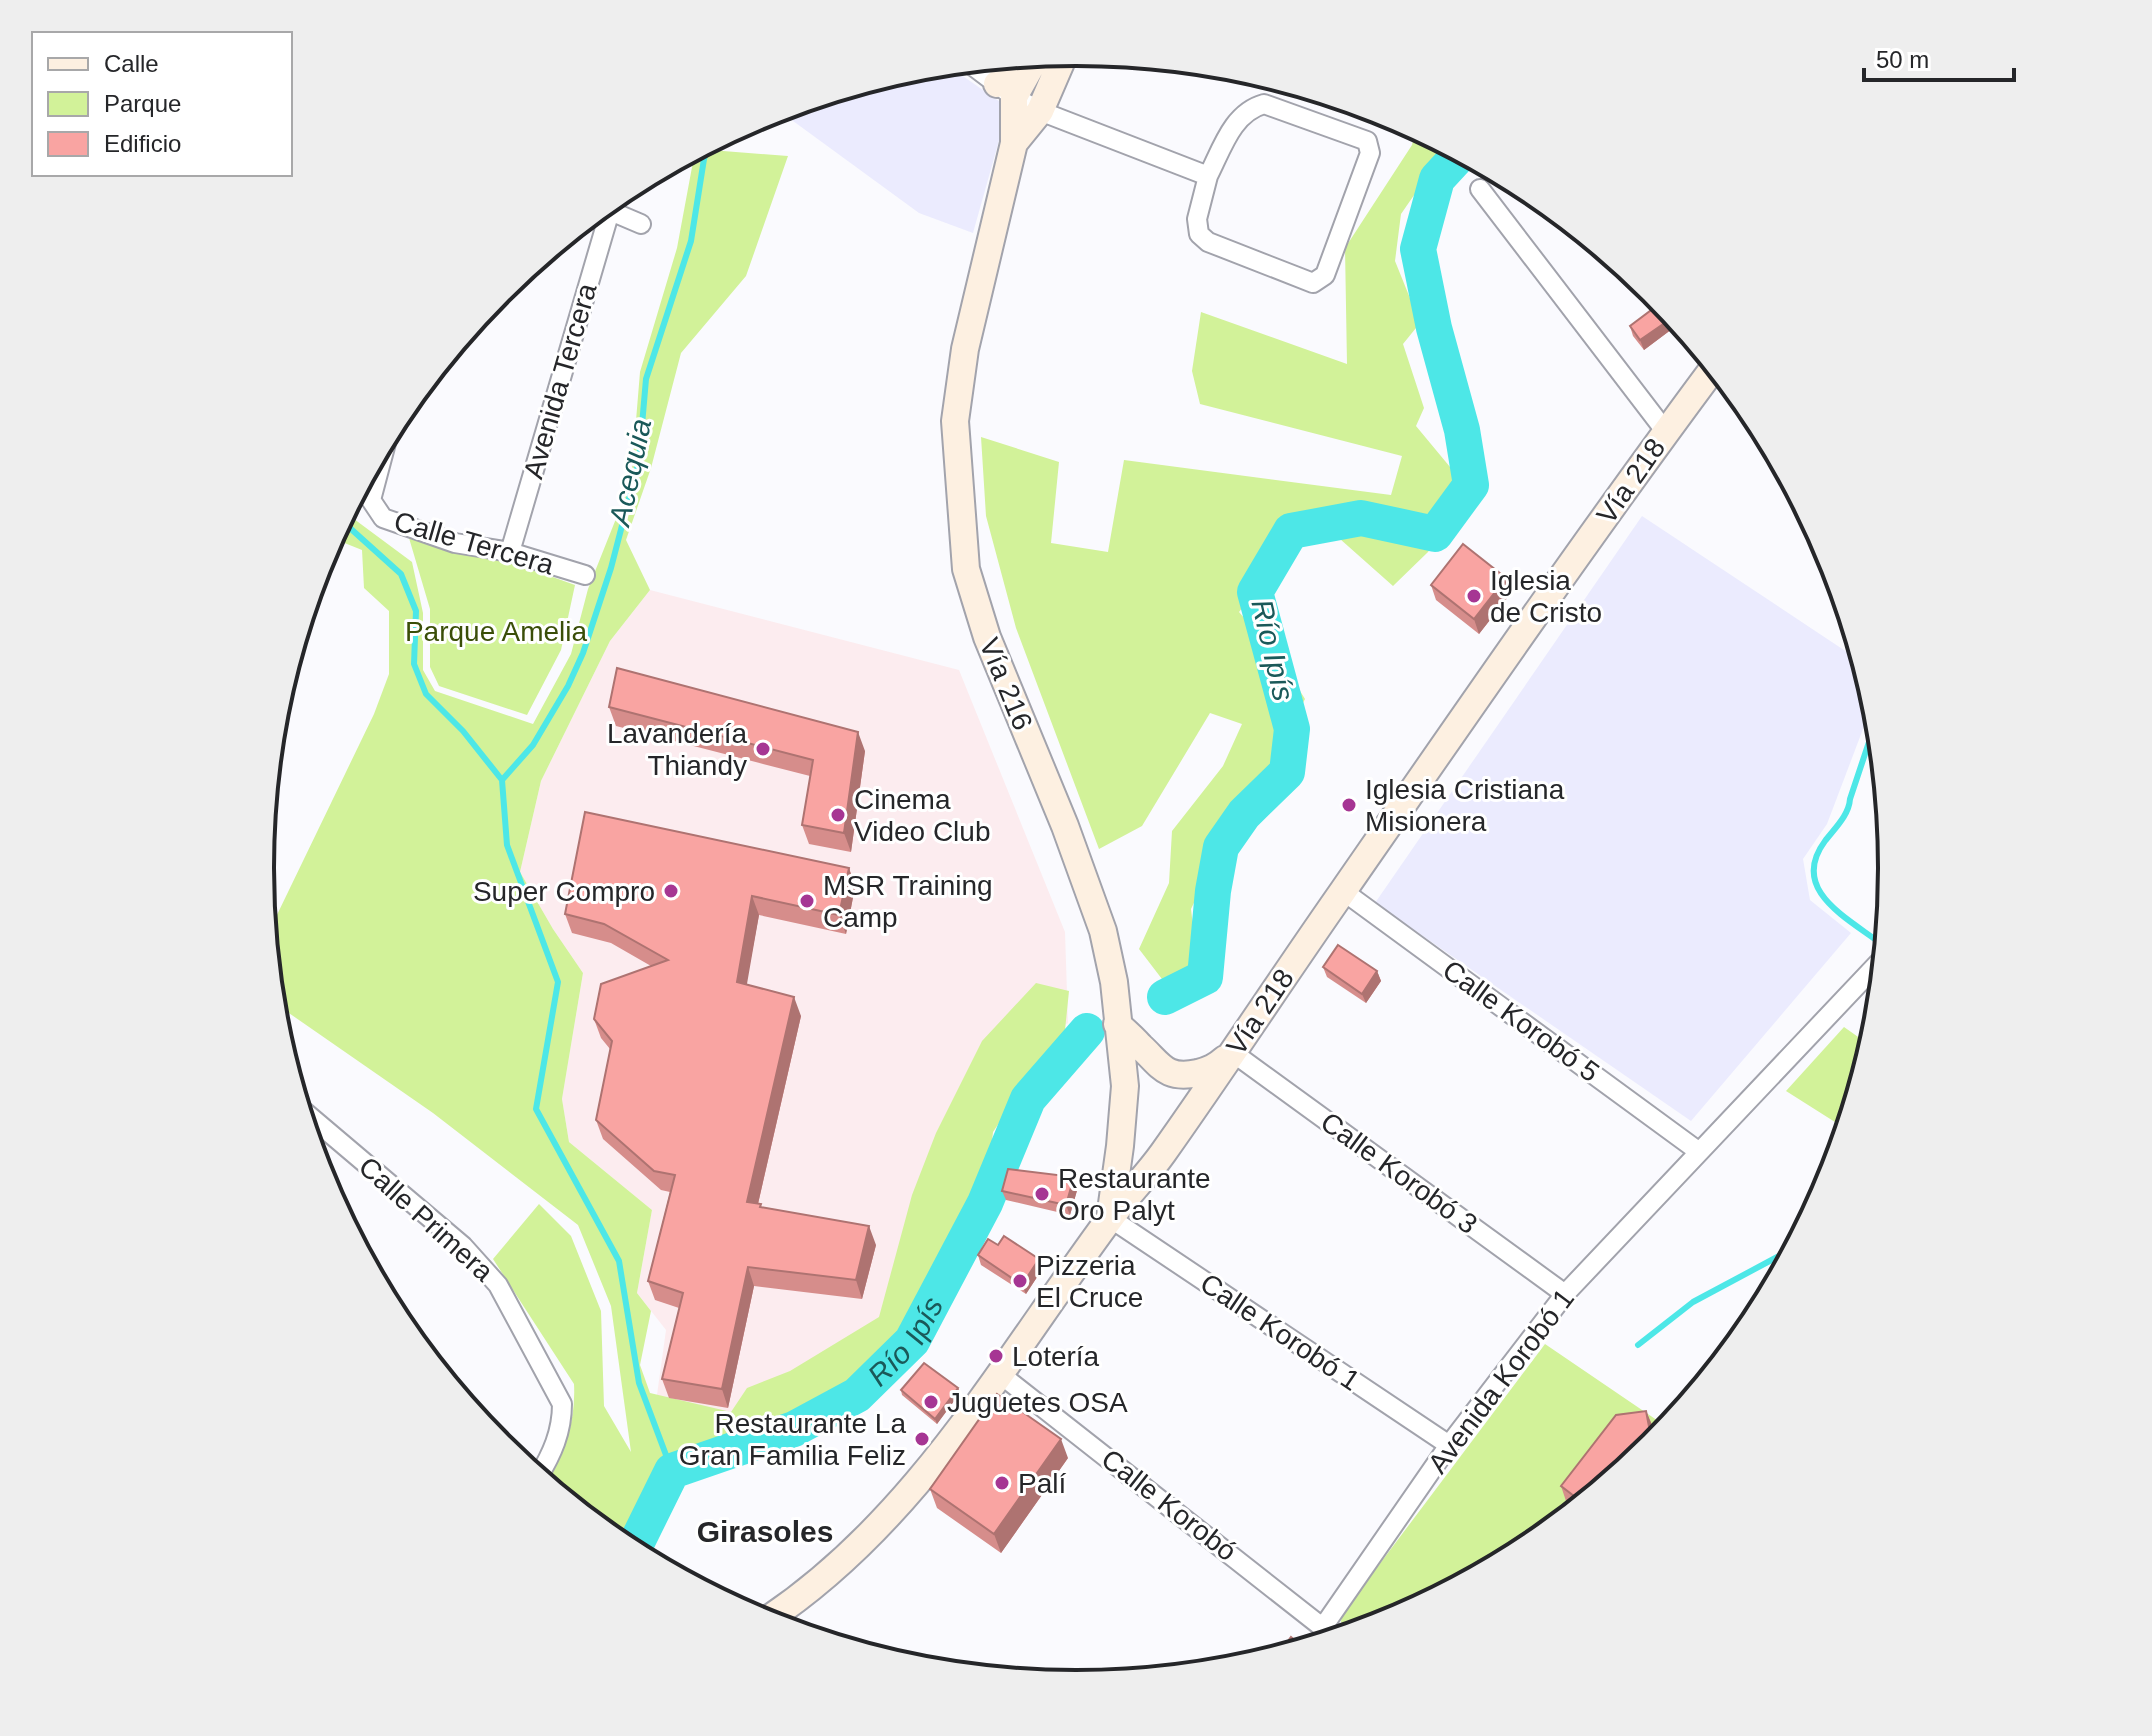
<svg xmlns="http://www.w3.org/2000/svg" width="2152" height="1736" font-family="Arial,sans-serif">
<rect width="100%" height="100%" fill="#fafafe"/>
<path fill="#fcecef" d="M650,590L959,670L1065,932L1068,1023L1003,1057L971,1138L854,1369L706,1421L656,1402L666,1330L637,1293L652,1210L569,1142L562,1099L583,973L553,929L520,872L541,781L610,641Z"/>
<path fill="#ebebfe" d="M947,65L1003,104L1007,112L973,233L919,213L778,110L917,68Z
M1642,516L1862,662L1874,700L1827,824L1803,859L1810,900L1851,933L1691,1121L1375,903Z"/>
<path fill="#d2f299" d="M1416,129L1448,146L1401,214L1395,261L1420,323L1403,344L1424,408L1416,426L1455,473L1448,524L1428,552L1393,586L1331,531L1285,553L1239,612L1284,665L1305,699L1244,814L1221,847L1191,909L1198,968L1165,983L1139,949L1169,883L1172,831L1223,766L1242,724L1210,713L1142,826L1099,849L1016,628L986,516L981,437L1059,462L1051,543L1108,552L1124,460L1391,495L1402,456L1200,404L1192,371L1201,312L1347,364L1345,248L1412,145Z
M698,149L788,156L746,276L681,353L651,468L626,540L650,590L610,641L541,781L520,872L553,929L583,973L562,1099L569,1142L652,1210L637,1293L651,1311L640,1365L650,1393L731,1412L747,1388L790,1371L879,1317L912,1195L936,1133L982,1041L1036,983L1069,991L1064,1040L1032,1074L993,1132L985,1203L912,1341L857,1395L794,1429L731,1444L675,1483L654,1532L638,1555L622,1546L546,1484C565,1453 576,1420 574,1384L493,1259L539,1204L571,1236L601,1311L604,1406L631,1452L611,1306L578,1225L433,1113L273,1002L267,943L275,919L374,714L389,674V611L364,588L362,550L332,538L347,509L354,519L412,562L423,613V670L435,691L533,724L571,654L588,589L631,481L640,372L677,248L695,151Z
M409,538L505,560L575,585L561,650L527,715L439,686L430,667V609Z
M1844,1027L1871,1046L1846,1129L1786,1091Z
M1545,1344L1667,1427L1655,1443L1651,1425L1576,1508L1529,1547L1388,1622L1349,1634L1341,1622L1342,1614Z"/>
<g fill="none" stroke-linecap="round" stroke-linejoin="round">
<path stroke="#4de7e7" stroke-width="6" d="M341,520L401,574L416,611L414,664L426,694L463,731L502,780L507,845L558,982L536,1109L619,1261L639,1383L672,1471
M1877,718L1850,799C1849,815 1835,828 1825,841C1788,891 1850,919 1884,946
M502,780L533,745L568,686L583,653L611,568L639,460L646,379L691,241L704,159L710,143
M1638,1345L1693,1302L1794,1248"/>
<g stroke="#4de7e7" stroke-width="36">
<path d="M1165,997L1205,977L1213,891L1221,847L1244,814L1287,772L1292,729L1255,592L1291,531L1361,518L1435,534L1471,485L1462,430L1434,328L1418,249L1437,179L1461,153"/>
<path id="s1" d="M632,1552L672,1471L794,1429L857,1395L912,1341L985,1203L1028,1099L1087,1031"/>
</g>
<g stroke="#a2a3ac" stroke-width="22">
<path id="minor" d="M969,63L1014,97L1040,111L1208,176C1222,149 1232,113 1264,104L1367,141L1370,153L1325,275L1313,283L1208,242L1199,234L1197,219L1208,176
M1480,189L1666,432
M601,207L641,224
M390,428L371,500L383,518L455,543L510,552L585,575
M510,552L610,211
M1343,891L1698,1151
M1232,1052L1565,1294
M300,1108L463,1246L498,1285L562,1404C562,1432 552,1454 538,1477
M1110,1218L1449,1445
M1000,1374L1336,1638
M1323,1627L1449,1445L1565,1294L1883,958"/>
</g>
<g stroke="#a2a3ac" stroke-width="30">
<path id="secondary" d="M1037,56L1014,97V143L965,349L955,421L966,569L987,637L1065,826L1103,931L1114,982L1125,1086L1120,1146L1110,1218
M997,84L1030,59
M1014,143L1040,111L1065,53
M1117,1024C1125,1031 1133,1038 1140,1046C1161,1065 1165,1080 1198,1073C1209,1070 1216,1067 1225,1059
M764,1622C915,1523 1003,1363 1108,1221C1125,1197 1146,1177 1163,1153C1224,1067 1282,978 1343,891C1465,715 1587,538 1715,366"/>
</g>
<use href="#minor" stroke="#fff" stroke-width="18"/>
<use href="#secondary" stroke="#fdf0e1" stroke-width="26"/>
</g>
<path fill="#d68d8b" d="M1669,320L1672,329L1644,350L1633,336L1630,326Z
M1506,578L1511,593L1479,634L1436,600L1431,585Z
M609,707L865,751L851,852L809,844L802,825L810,776L616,726Z
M849,868L855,887L846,934L759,915L746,984L801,1016L758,1204L762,1208L876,1245L862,1299L754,1286L728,1408L669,1398L662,1379L679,1308L655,1300L648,1281L670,1192L661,1190L603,1139L596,1120L610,1049L601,1038L594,1019L651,966L611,943L572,933L565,914Z
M1323,967L1377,971L1381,981L1366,1003L1327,977Z
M1074,1177L1078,1187L1070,1215L1006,1200L1002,1191Z
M998,1245L1039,1259L1043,1268L1026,1294L981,1265L978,1255Z
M958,1388L960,1393L937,1424L902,1395L901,1390Z
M1646,1411L1652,1425L1653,1445L1576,1508L1566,1501L1561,1486Z
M1068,1458L1001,1553L937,1508L930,1489Z"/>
<path fill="#ae7371" d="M1669,320L1672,329L1644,350L1640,340Z
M1506,578L1511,593L1479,634L1474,619Z
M858,732L865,751L851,852L844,833Z
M849,868L855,887L846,934L839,915Z
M752,896L759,915L744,1001L737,982Z
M1377,971L1381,981L1366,1003L1362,994Z
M794,997L801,1016L754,1221L747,1202Z
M1074,1177L1078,1187L1070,1215L1066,1205Z
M869,1226L876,1245L862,1299L856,1280Z
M1039,1259L1043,1268L1026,1294L1022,1285Z
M748,1267L754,1286L728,1408L722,1389Z
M958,1388L960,1393L937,1424L935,1419Z
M1646,1411L1652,1425L1655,1443L1646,1451Z
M1061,1439L1068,1458L1001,1553L994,1534Z"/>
<path fill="#f9a4a2" stroke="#ae7371" stroke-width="2" d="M1658,305L1669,320L1640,340L1630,326Z
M1463,544L1506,578L1474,619L1431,585Z
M617,668L858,732L844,833L802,825L813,760L609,707Z
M585,812L849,868L839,915L752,896L737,982L794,997L747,1202L761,1204L760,1207L869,1226L856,1280L748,1267L722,1389L662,1379L683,1293L648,1281L675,1175L654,1171L596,1120L612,1041L594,1019L601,984L668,960L604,924L565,914Z
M1338,945L1377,971L1362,994L1323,967Z
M1008,1169L1074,1177L1066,1205L1002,1191Z
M1004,1236L1039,1259L1022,1285L978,1255L988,1239L998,1245Z
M924,1363L958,1388L935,1419L901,1390Z
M997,1394L1061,1439L994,1534L930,1489Z
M1646,1411L1652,1442L1646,1451L1583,1503L1561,1486L1616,1415Z
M1291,1637L1304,1648L1277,1656Z"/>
<g fill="#a63693" stroke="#fff" stroke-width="3">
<circle cx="1474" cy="596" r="8"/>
<circle cx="763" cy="749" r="8"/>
<circle cx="1349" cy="805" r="8"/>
<circle cx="838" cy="815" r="8"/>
<circle cx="671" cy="891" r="8"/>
<circle cx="807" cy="901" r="8"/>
<circle cx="1042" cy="1194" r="8"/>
<circle cx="1020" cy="1281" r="8"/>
<circle cx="996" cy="1356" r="8"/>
<circle cx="931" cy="1402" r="8"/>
<circle cx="922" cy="1439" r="8"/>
<circle cx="1002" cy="1483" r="8"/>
</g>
<g text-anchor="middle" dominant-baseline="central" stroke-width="6" stroke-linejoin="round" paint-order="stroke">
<g font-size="28" fill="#252629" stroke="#fff">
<text transform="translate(560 381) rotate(-74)">Avenida Tercera</text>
<text transform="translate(1631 481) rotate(-55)">Vía 218</text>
<text transform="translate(474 543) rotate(16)">Calle Tercera</text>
<text transform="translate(1006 684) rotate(68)">Vía 216</text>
<text transform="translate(1260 1012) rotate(-56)">Vía 218</text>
<text transform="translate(1521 1021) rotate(36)">Calle Korobó 5</text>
<text transform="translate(1399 1173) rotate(36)">Calle Korobó 3</text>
<text transform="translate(426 1219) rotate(42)">Calle Primera</text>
<text transform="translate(1280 1332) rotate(34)">Calle Korobó 1</text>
<text transform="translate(1501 1381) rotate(-53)">Avenida Korobó 1</text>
<text transform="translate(1169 1505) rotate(38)">Calle Korobó</text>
</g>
<g font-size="28" fill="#252629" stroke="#fff" text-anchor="start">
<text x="1490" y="580">Iglesia<tspan x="1490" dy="32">de Cristo</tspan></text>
<text x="747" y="733" text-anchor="end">Lavandería<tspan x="747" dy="32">Thiandy</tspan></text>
<text x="1365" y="789">Iglesia Cristiana<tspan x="1365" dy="32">Misionera</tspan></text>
<text x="854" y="799">Cinema<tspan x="854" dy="32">Video Club</tspan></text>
<text x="823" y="885">MSR Training<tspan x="823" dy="32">Camp</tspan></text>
<text x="655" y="891" text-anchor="end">Super Compro</text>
<text x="1058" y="1178">Restaurante<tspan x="1058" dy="32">Oro Palyt</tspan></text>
<text x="1036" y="1265">Pizzeria<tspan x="1036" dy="32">El Cruce</tspan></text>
<text x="1012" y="1356">Lotería</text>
<text x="947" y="1402">Juguetes OSA</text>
<text x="906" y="1423" text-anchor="end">Restaurante La<tspan x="906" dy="32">Gran Familia Feliz</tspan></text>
<text x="1018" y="1483">Palí</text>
</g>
<g font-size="28" fill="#3a4e08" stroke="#fff">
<text x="496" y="631">Parque Amelia</text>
</g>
<g font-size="30" font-style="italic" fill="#1a5959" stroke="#fff">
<text transform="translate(630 472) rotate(-78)">Acequia</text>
<text transform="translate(1273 650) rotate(77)">Río Ipís</text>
<text stroke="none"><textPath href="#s1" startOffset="364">Río Ipís</textPath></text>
</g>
<g font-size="30" font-weight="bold" fill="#252629" stroke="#fff">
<text x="765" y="1531">Girasoles</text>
</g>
</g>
<path d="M0 0H2152V1736H0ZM274 868a802 802 0 1 1 1604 0a802 802 0 1 1-1604 0Z" fill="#eee" fill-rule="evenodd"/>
<path fill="none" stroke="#252629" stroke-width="4" d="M274 868a802 802 0 1 1 1604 0a802 802 0 1 1-1604 0Z"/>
<rect x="32" y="32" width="260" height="144" fill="#ffffff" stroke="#a8a8a9" stroke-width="2"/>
<rect x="48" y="58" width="40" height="12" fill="#fdf0e1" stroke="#a8a8a9" stroke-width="2"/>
<text x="104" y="72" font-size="24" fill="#252629">Calle</text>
<rect x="48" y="92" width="40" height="24" fill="#d2f299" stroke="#a8a8a9" stroke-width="2"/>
<text x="104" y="112" font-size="24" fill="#252629">Parque</text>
<rect x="48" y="132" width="40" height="24" fill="#f9a4a2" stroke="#a8a8a9" stroke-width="2"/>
<text x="104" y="152" font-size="24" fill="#252629">Edificio</text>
<path d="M1864 68v12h150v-12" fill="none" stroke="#252629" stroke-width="4"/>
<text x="1876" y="68" font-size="24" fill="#252629" stroke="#ffffff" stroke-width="6" paint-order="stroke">50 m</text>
</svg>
